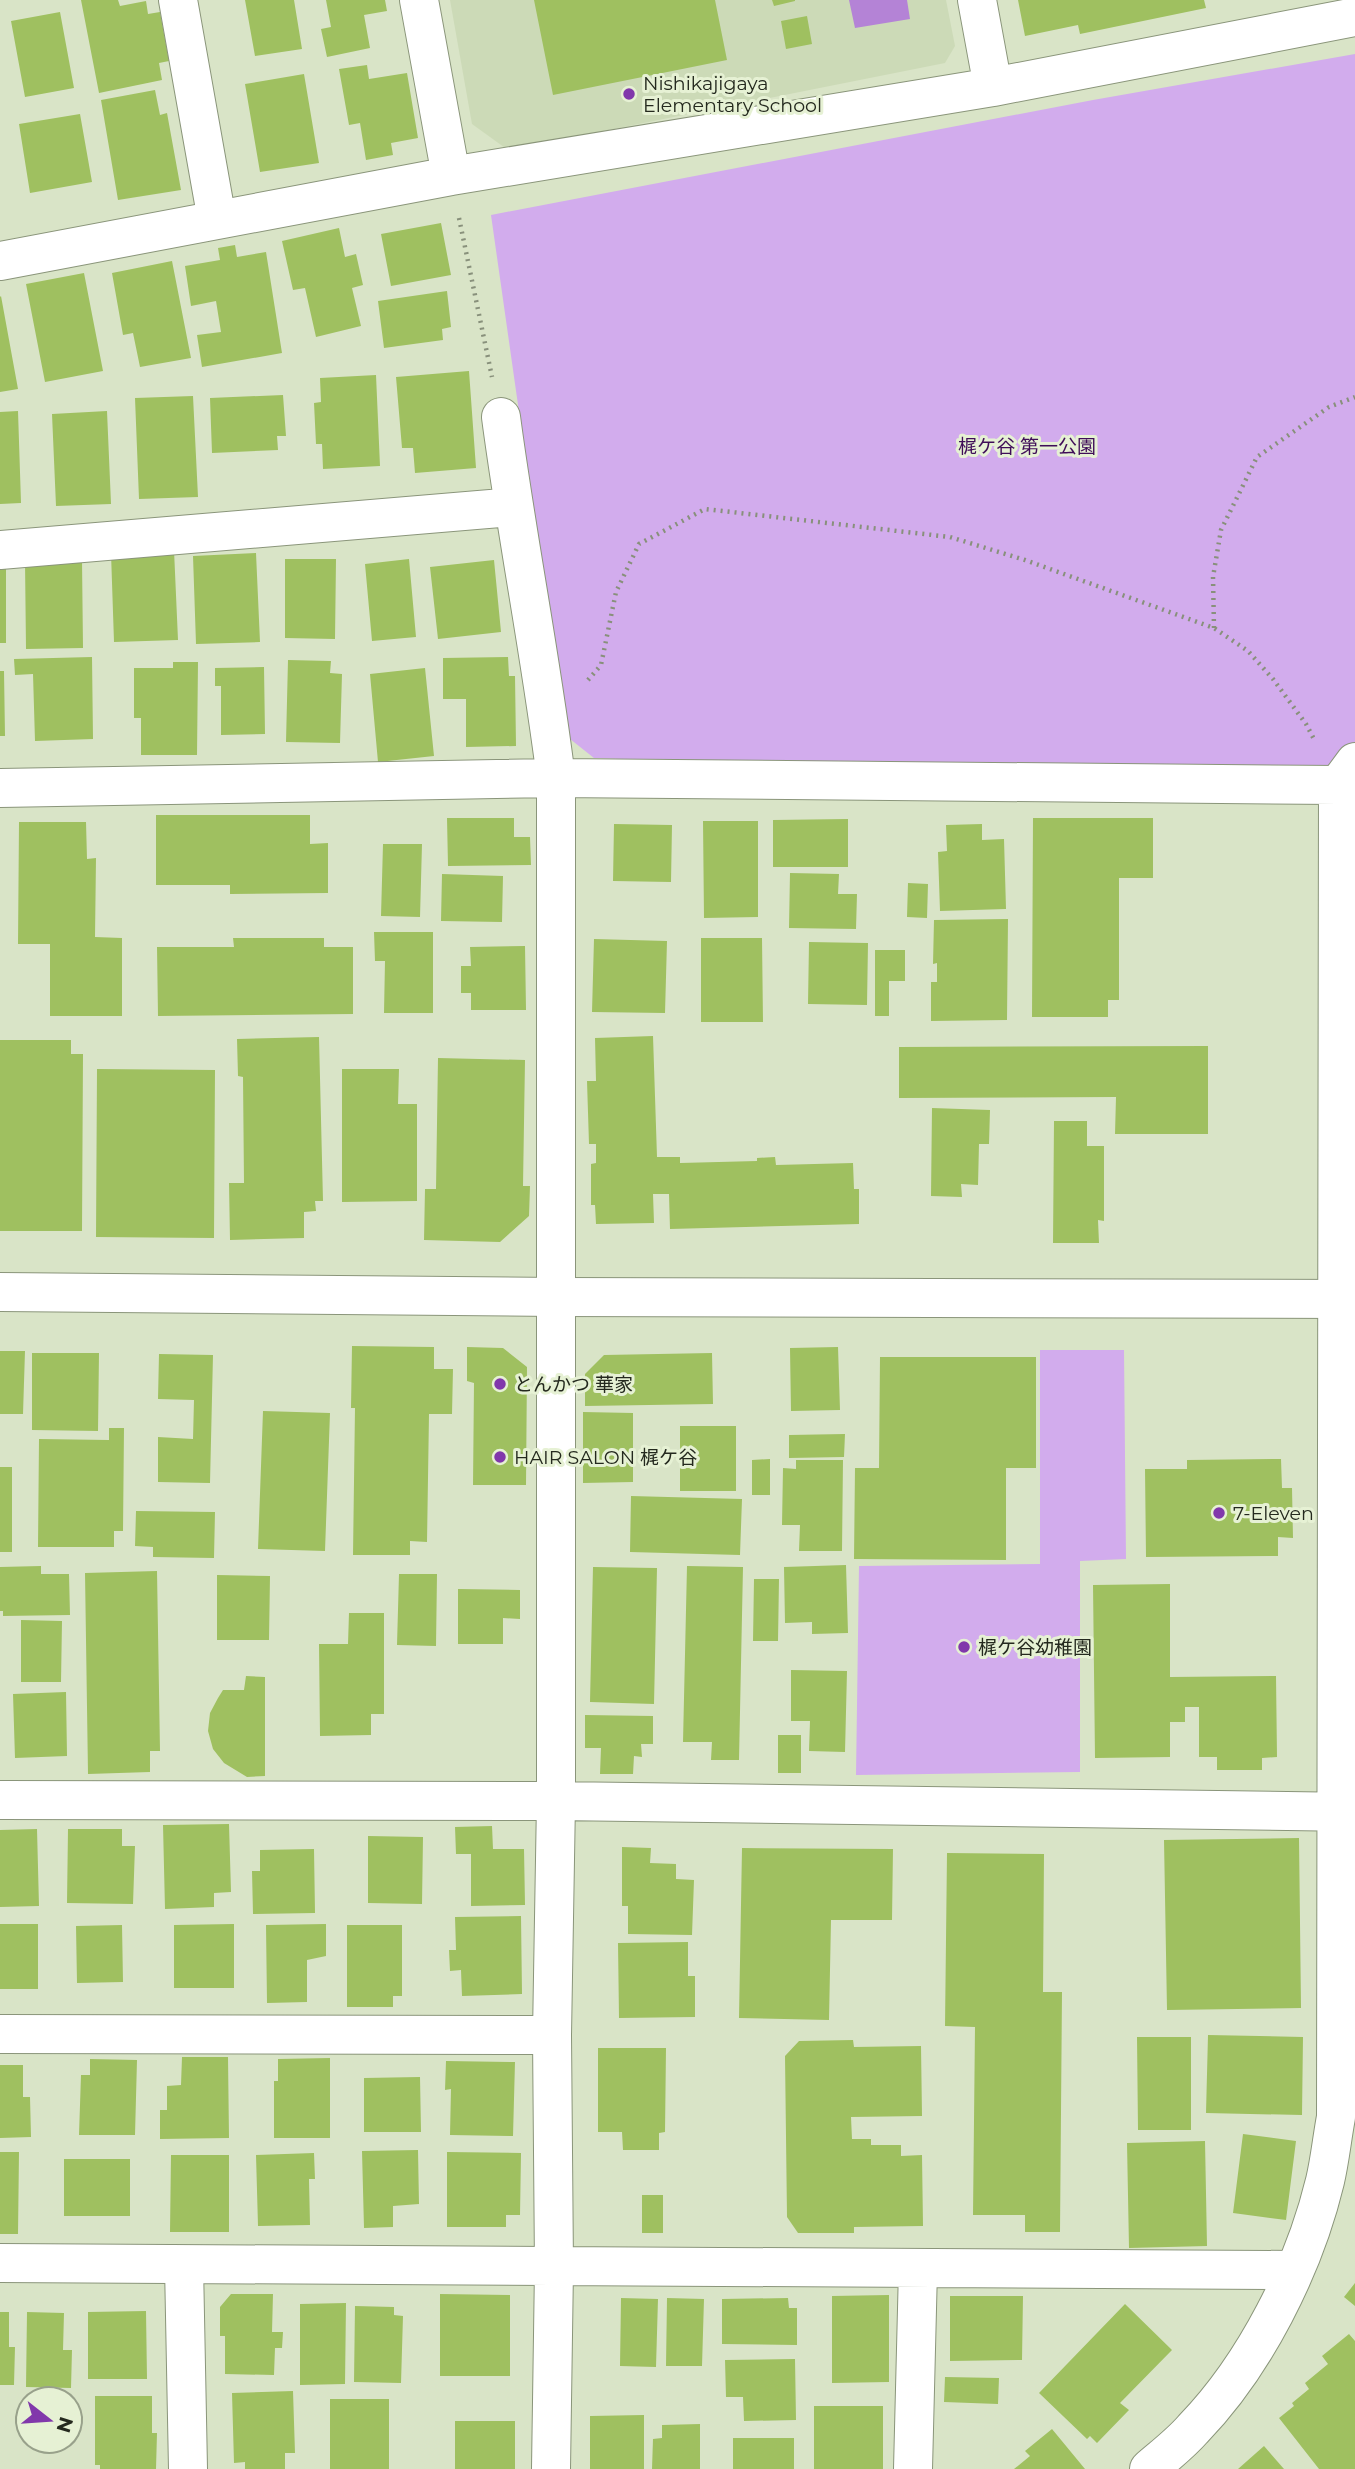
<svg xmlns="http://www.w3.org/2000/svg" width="1355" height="2469" font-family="Montserrat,'Noto Sans JP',sans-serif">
<rect width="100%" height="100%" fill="#d9e4c7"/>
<path fill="#ccdab7" d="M450,0H946L955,46L945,63L508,150L472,124Z"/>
<path fill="#d2aced" d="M1355,54V758L1338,785L594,758L565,735L491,215L1093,100Z
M1040,1350H1124L1126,1559L1080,1561V1772L856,1775L859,1566L1040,1564Z"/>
<path fill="#b483d6" d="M849,0H907L910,19L855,28Z"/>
<path fill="#9fc060" d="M81,0H118L120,6L146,1L148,14L160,12L169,61L159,63L162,80L99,93Z
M245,0H294L302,49L255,56Z
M326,0H385L387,11L364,15L370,48L327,57L321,29L331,27Z
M534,0H715L727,60L553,95Z
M772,0H795V1L774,6Z
M1018,0H1204L1206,8L1080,34L1078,25L1025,36Z
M60,12L74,88L25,97L11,21Z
M807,16L812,44L786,49L781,21Z
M367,65L369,79L407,73L418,138L391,143L393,155L366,160L360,123L349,125L339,69Z
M304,74L319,163L260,172L245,84Z
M155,90L160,115L167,113L181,190L118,200L101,100Z
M80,114L92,182L30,193L19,124Z
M441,223L451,275L391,286L381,234Z
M339,228L345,257L356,254L363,285L352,288L361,326L316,337L305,288L293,290L282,241Z
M235,245L237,257L266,252L282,353L202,367L197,335L221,332L216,301L191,306L185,266L220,260L218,248Z
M172,261L191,358L140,367L133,333L123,335L112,273Z
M84,273L103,371L45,382L26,284Z
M447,291L451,327L442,329L443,340L384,348L378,301Z
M1,296L18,389L0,392V297Z
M469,371L476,468L415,473L413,448H402L396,377Z
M376,375L380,466L323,469L322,444H316L314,403L321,402L320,378Z
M283,395L286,436H277L278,450L212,453L210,398Z
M193,396L198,497L139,499L135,398Z
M18,411L21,503L0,504V412Z
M107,411L111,504L56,506L52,414Z
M174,550L178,640L114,642L111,553Z
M256,553L260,642L196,644L193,556Z
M285,559H336L335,639L285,638Z
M409,559L416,637L372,641L365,564Z
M82,560L83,648L26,649L25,561Z
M494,560L501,632L438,639L430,567Z
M0,564H6V643H0Z
M92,657L93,739L35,741L33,674L15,675L14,659Z
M508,657L509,676H515L516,746L466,747V699H443V658Z
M288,660L331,661L330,673L342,674L340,743L286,742Z
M173,662H198L197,755H141V718H134V668H173Z
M264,667L265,734L221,735V686H215V668Z
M425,668L434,756L378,762L370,674Z
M0,671H4L5,736H0Z
M156,815H310V844L328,843V893L230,894V885H156Z
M447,818H514V837H530L531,865L448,866Z
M1033,818H1153V878H1119V1000H1108V1017H1032Z
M848,819V867H773V820Z
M703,821H758V917L704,918Z
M19,822H86L87,859L96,858L95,937L122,938V1016H50V944H18Z
M614,824L672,825L671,882L613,881Z
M982,824V840L1004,839L1006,909L940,911L938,852L947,851L946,825Z
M383,844H422L420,917L381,916Z
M790,873L839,874L838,894H857L856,929L789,928Z
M442,874L503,876L502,922L441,921Z
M908,883L928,884L927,918L907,917Z
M1008,919L1007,1020L931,1021V982H937V963L933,964L934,920Z
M374,932H433V1013H384L385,961H375Z
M233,938H324V947H353V1014L158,1016L157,947H234Z
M701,938H762L763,1022H701Z
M594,939L667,941L665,1013L592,1012Z
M809,942L868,943L867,1005L808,1004Z
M525,946L526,1010H471V993H461V966H471L470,947Z
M875,950H905V981H889V1016H875Z
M653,1036L657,1157H680V1163L757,1161V1158L775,1157L776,1165L853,1163L854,1189H859V1224L670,1229L669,1194H653L654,1223L596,1224L595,1205H591V1164L596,1163V1144H589L587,1081H596L595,1038Z
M319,1037L323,1201H315L316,1211L304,1212V1238L230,1240L229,1183H244L243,1077L238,1076L237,1039Z
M0,1040H71V1054H83L82,1231H0Z
M1208,1046V1134H1115L1116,1097L899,1098V1047Z
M438,1058L525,1060L523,1186H530L529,1216L500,1242L424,1240L425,1189H436Z
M97,1069L215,1070L214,1238L96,1237Z
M342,1069H399L398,1104H417V1201L342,1202Z
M932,1108L990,1110L989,1144H979L978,1185L961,1184L962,1197L931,1196Z
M1054,1121H1087V1146H1104V1221L1098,1220L1099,1243H1053Z
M352,1346L434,1347V1369H453L452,1414H429L427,1542L410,1541V1555H353L355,1408H351Z
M467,1347L503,1348L527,1367L526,1485H473L474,1383L467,1381Z
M838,1347L840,1410L791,1411L790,1348Z
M0,1351H25L23,1414H0Z
M32,1353H99L98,1431L32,1430Z
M712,1353L713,1404L585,1406V1374L604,1355Z
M159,1354L213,1355L210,1483L158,1482V1437L193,1439L194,1400L158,1399Z
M880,1357H1036V1468H1006V1560L854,1559L855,1468H879Z
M263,1411L330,1413L325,1551L258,1549Z
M583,1412L633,1413V1482L583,1483Z
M680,1426H736V1491H680Z
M109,1428H124L123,1531H114V1547H38L39,1439L109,1440Z
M845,1434L844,1457L789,1458V1435Z
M770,1459V1495H752V1460Z
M1281,1459L1282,1488H1292L1293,1538L1278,1537V1556L1146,1557L1145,1469H1187V1460Z
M796,1460H843L842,1551H799L800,1525H782L783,1468L796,1469Z
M0,1467H12V1552H0Z
M631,1496L742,1499L740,1555L630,1552Z
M136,1511L215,1512L214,1558L153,1557V1547L135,1546Z
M846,1565L848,1633L812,1634V1622L785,1623L784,1567Z
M41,1566V1574H69L70,1615L3,1616V1611H0V1567Z
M687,1566L743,1567L739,1760H711L712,1742H683Z
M593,1567L657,1568L654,1704L590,1702Z
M157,1571L160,1751H150V1772L88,1774L85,1573Z
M399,1574H437L436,1646L397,1645Z
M217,1575L270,1576L269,1640H217Z
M754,1579H779L778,1641H753Z
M1170,1584V1677L1276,1676L1277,1757L1262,1758V1770H1217V1757H1199V1707H1185V1722H1170V1757L1095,1758L1093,1585Z
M458,1589L520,1590V1619L503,1618V1644H458Z
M349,1613H384V1714H371V1735L320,1736L319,1644H348Z
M21,1620L62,1621L61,1682H21Z
M791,1670L847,1671L845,1752L809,1751L810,1721H791Z
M246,1676L265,1677V1776L247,1777L224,1763L213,1749L208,1731L210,1713L218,1698L223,1690H244Z
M66,1692L67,1756L15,1758L13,1694Z
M585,1715L653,1716V1744H641L642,1757L634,1756L633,1774H600L601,1748H585Z
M778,1735H801V1773H778Z
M229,1824L231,1892L214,1893V1907L165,1909L163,1825Z
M492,1826L493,1849H524L525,1905L471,1906V1854H456L455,1827Z
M37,1829L39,1906L0,1907V1830Z
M68,1829H122V1846H135L133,1904L67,1903Z
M368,1836L423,1837L422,1904L368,1903Z
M1299,1838L1301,2008L1167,2010L1164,1840Z
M622,1847L651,1848L650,1863L676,1864V1879L694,1880L692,1935L628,1934V1906H622Z
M742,1848L893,1849L892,1920H831L829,2020L739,2018Z
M314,1849L315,1913L253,1914L252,1871H260V1850Z
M947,1853L1044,1854L1043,1992H1062L1060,2232H1025V2215H973L975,2027L945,2026Z
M521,1916L522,1994L462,1996L461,1970L450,1971L449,1950H456L455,1917Z
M0,1924H38V1989H0Z
M234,1924V1988H174V1925Z
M326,1924V1956L307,1960V2002L267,2003L266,1925Z
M122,1925L123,1982L77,1983L76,1926Z
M347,1925H402V1996H393V2007H347Z
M688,1942V1976H695V2017L619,2018L618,1943Z
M1208,2035L1303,2037L1302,2115L1206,2113Z
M1137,2037H1191V2130H1138Z
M853,2040L854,2047L921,2046L922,2116L851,2117L852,2139H871V2145H901V2156L922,2155L923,2226L854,2227V2233H798L787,2217L785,2056L799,2041Z
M598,2048H666L665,2132L659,2133V2150H623L622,2132H598Z
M182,2057H228L229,2138L160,2139V2110H167V2086L181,2085Z
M330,2058V2138H274V2081H278V2059Z
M90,2059L137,2060L135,2135H79L81,2075H90Z
M446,2061L515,2062L513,2136L450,2135L451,2089L445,2090Z
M0,2065H23V2097H30L31,2137L0,2138Z
M420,2077L421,2132H364V2078Z
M1243,2134L1296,2141L1286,2220L1233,2213Z
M1205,2141L1207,2246L1129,2248L1127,2143Z
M418,2150L419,2204L393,2206V2227L364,2228L362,2151Z
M0,2152H19L18,2234H0Z
M447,2152L521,2153L520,2215H506V2227H447Z
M314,2153L315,2179H309L310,2225L258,2226L256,2155Z
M171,2155H229V2232H170Z
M64,2159H130V2216H64Z
M642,2195H663V2233H642Z
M1355,2283V2306L1344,2297Z
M231,2294H273L272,2332H283L282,2348H275L274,2375L225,2374V2336H220V2307Z
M440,2294L510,2295V2376H440Z
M889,2295V2382L832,2383V2296Z
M950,2296H1023L1022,2360L950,2361Z
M621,2298L658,2299L656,2367L620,2366Z
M667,2298L704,2299L702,2366H666Z
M788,2298L789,2308H797V2345L722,2344V2299Z
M346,2303L345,2384L300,2385V2304Z
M1125,2304L1172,2350L1120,2403L1129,2410L1097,2443L1090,2436L1087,2439L1039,2393Z
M355,2306L394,2307V2315L403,2316L401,2383L354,2382Z
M146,2311L147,2379H88V2312Z
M0,2312H9V2347H15L14,2385H0Z
M27,2312L64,2313L63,2350H72L71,2388L26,2387Z
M1349,2334L1355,2341V2469H1319L1279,2418L1294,2406L1292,2403L1309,2389L1305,2383L1328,2364L1322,2356Z
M795,2359L796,2420L744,2421L743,2397H726L725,2360Z
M945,2377L999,2378L998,2404L944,2402Z
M293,2391L295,2453H285V2469H245V2462L234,2463L232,2393Z
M95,2396H152V2433H157L156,2469H100V2465H95Z
M330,2399H389V2469H330Z
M814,2406H883V2469H814Z
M644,2415V2469H590V2416Z
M455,2421H515V2469H455Z
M700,2424V2469H652L653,2439L662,2438V2425Z
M1052,2429L1085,2469H1014L1030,2456L1025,2451Z
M733,2438H794V2469H733Z
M1264,2446L1284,2469H1238Z"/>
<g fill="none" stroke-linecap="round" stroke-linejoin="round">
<g stroke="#8a957a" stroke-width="40">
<path id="minor" d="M178,0L217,220
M419,0L451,176
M977,0L993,87
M0,261L451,176L993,87L1355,17
M501,417C517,538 541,657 556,778V1801L552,2035L554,2268L551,2469
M0,550L513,507
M0,788L556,778L1338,785
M0,1800L556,1801L1355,1812
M0,2034L552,2035
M0,2263L1295,2270
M184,2265L188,2469
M913,2469L918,2269
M1149,2469C1164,2456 1180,2444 1193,2429C1255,2365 1304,2268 1325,2181C1330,2160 1332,2138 1336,2117L1338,785L1355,762"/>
</g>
<g stroke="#8a957a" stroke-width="40">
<path id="tertiary" d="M0,1292L556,1297L1355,1299"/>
</g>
<path stroke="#88907b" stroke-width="4.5" stroke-dasharray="2 5" stroke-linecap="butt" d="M459,218L492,377
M1214,628L1213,577L1221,530L1257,457L1329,407L1355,397
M588,680L601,665L616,592L639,544L705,509L950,537L1025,560L1214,628L1248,651L1273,679L1306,724L1315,741"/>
<use href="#minor" stroke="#fff" stroke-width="38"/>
<use href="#tertiary" stroke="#fff" stroke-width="38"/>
</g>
<g fill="#8138ab" stroke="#e6f1d4" stroke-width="2.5">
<circle cx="629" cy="94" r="7"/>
<circle cx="500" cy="1384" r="7"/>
<circle cx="500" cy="1457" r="7"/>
<circle cx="1219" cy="1513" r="7"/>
<circle cx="964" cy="1647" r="7"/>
</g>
<g text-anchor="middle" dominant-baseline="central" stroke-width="6" stroke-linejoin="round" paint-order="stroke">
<g font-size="19" fill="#24291e" stroke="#e6f1d4" text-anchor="start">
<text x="643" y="83">Nishikajigaya<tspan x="643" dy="22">Elementary School</tspan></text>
<text x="514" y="1384">とんかつ 華家</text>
<text x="514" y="1457">HAIR SALON 梶ケ谷</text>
<text x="1233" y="1513">7-Eleven</text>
<text x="978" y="1647">梶ケ谷幼稚園</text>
</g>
<g font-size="19" fill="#3f0d58" stroke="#e6f1d4">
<text x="1027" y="446">梶ケ谷 第一公園</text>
</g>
</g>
<g transform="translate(49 2420) rotate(107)"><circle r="33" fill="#e6f1d4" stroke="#98a18b" stroke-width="2"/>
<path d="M0-5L12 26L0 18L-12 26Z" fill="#8138ab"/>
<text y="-10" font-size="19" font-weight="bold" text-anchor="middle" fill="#24291e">N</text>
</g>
</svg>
